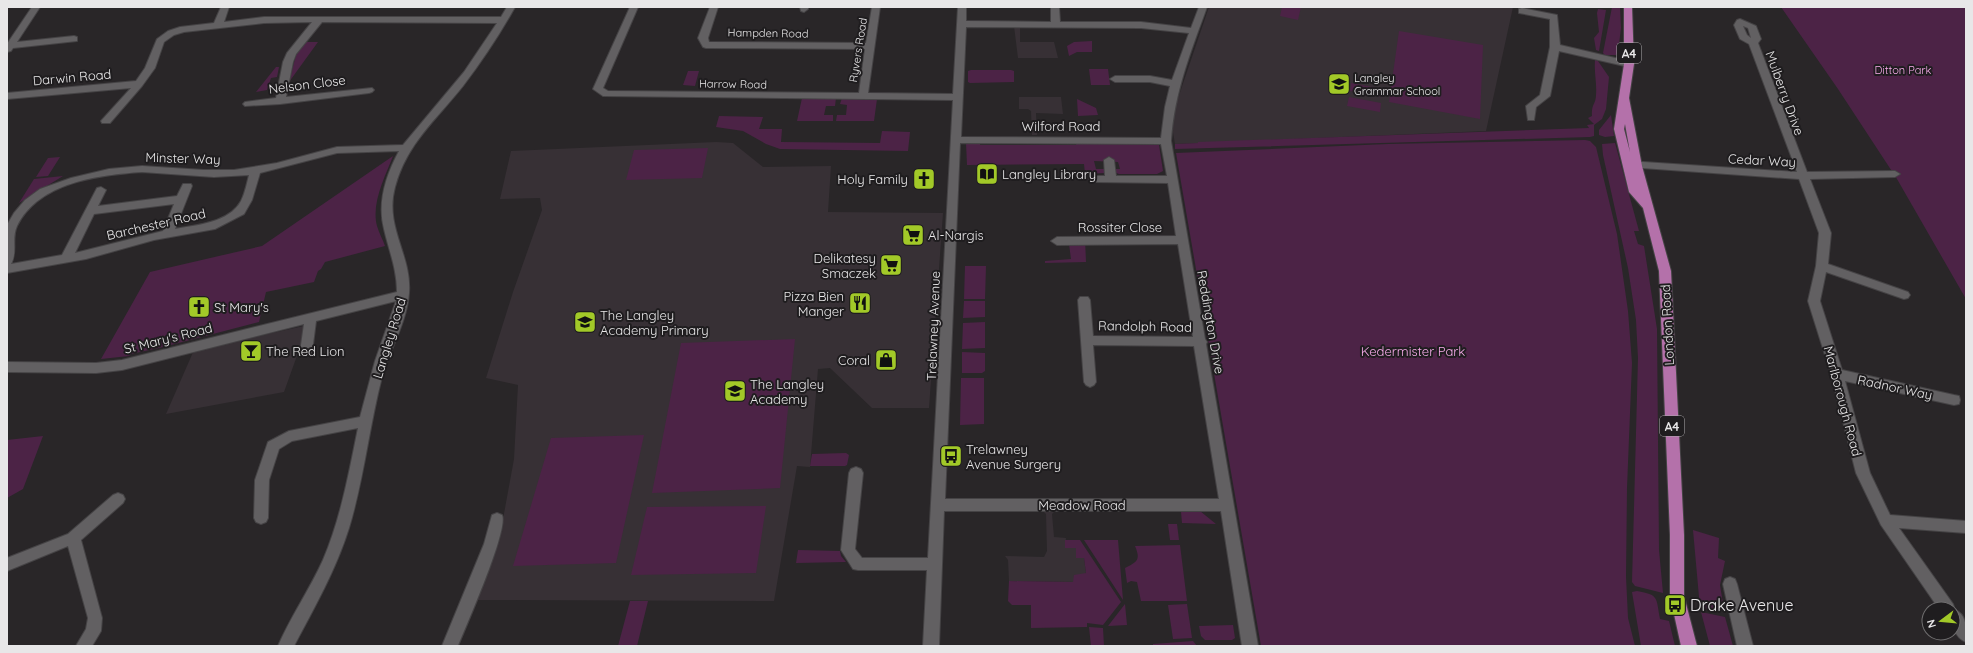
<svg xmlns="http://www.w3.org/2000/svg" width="1973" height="653" font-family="Quicksand,sans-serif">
<rect width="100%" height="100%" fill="#292628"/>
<path fill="#373035" d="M1209,7H1513L1486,131L1175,144L1171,121L1174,110Z
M1020,25V42H1054L1058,58H1018L1014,26Z
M1019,97H1061L1063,114L1036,113L1037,135H1032L1031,111L1028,109H1019Z
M716,142L733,143L763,167L831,166L828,212L943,213L929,408H872L830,368L818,369L810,467L797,466L774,601L477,600L499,541L514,459L518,385L486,378L513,292L542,210L540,198L500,199L511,151Z
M304,326L303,339L284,392L166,414L194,350Z
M1056,510L1052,514L1054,537L1066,538L1065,547L1077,548L1084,558L1086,573L1074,582L1009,581L1008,560L1005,556L1044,557L1047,551L1046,514L1043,511Z"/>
<path fill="#4c2346" d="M1282,7H1301L1298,20L1280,16Z
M1612,7H1620L1621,28L1618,52L1616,55H1605L1603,53Z
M1781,7H1966V299L1897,179L1838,89Z
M1598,9L1606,10L1599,51L1596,50L1594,38L1599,32L1597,13Z
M1399,31L1483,45L1480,119L1389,102Z
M1092,41V52H1077L1069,56L1067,46L1074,42Z
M306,42H318L289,82L296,55Z
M1595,60L1598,61L1609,77L1606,109L1602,119L1594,125V136L1590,137L1175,149V144L1198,143V142L1589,128L1587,125L1594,124L1588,118L1592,116C1591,104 1596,104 1596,95C1597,83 1594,74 1595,60Z
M276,67H279L277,77L271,78L267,90L256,92Z
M1089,69H1108L1110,85H1091Z
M971,70H1011L1014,71V82L970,83L968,82V71Z
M688,71H699L695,86L683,85Z
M1351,83L1383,89L1382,97L1350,91Z
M1349,97L1381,103L1380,112L1347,106Z
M802,98H836L835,106H826L824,115H833V121H797Z
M842,98L877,99L874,121H836L837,115H846L847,105L840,104Z
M1077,99L1096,108L1098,115L1078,116Z
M1611,115L1614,136L1605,137L1599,135V130Z
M719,116L763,117L759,129H782L781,142L880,143L882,131L910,132L908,151L780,149L766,144L743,131L716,127Z
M1150,140L1159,145L1163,171L1157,174H1119L1114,172L1112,169H1120L1118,162L1094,161L1096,169H1106L1104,173L1085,174L1084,164L967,165L966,143L980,142V145H1076L1077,141Z
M1585,140L1590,141L1596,147L1617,234L1628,311L1632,363L1627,488L1626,577L1628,618L1635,646H1261L1176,153L1388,144Z
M1615,143L1639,231H1634L1638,244L1644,246L1657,329L1659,550L1663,593L1635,586L1632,582L1638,358L1636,320L1628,268L1603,155L1602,144Z
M708,148L702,178L626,180L634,150Z
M393,156C385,177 371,203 377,226C379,233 383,240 385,246L325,262L321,269L318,271L314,282L266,292L259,322L163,347L131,354L129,356L101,359L150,272L262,246Z
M60,157L48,176L36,177L48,158Z
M63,176L19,203L34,179Z
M1085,239L1086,262L1045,263V261L1071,259L1069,244Z
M965,266H986L985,299H964Z
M964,301H985V317L963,318Z
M985,322V348L962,349L963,323Z
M795,339L780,488L652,493L681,343Z
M962,352L985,353V371L982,373H962Z
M961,378H984V424L960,425Z
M644,435L616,563L513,566L551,438Z
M43,436L23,489L7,498V440Z
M846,453L849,455L847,465L845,466H810L812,454Z
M766,506L756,573L631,575L647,507Z
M1200,511L1216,524L1182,523L1181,512Z
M1168,524H1177L1179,540H1170Z
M1693,530L1719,538L1718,558L1725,561L1720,585L1724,610L1700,608Z
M1065,540H1080L1121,602L1103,625L1087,623V627L1031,628V605H1012L1008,601L1009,581L1073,582L1074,575L1086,573L1084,558H1076V548H1065Z
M1084,540H1118L1123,600Z
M1180,545L1187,601H1141L1137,582L1131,581L1127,583L1125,568C1137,562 1141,560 1135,546Z
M798,550L840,551L841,556L846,562L796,563Z
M1637,591C1659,595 1656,597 1660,619L1669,621L1675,646H1641L1632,592Z
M630,601H648L637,646H618Z
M1125,604L1127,625L1108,626Z
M1187,604L1192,638L1173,639L1168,605Z
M1701,612L1725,617L1733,646H1710Z
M1233,625L1235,638L1232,640H1205L1201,636L1199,626Z
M1089,627L1103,628L1104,646H1091Z
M1193,641L1197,646H1153V644Z"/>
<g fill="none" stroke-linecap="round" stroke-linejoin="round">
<g stroke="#454345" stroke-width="2">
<path id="minor" d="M32,7H40L17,42L74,36L77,37V41L13,48L11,51L7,52V44Z
M221,7H229L224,22L264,17H501L507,7H515C500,34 482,61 463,86C436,120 407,143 395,187C384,227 412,255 409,293C407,322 390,349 382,377C369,427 364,479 349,528C336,570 314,608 294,646H278C291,616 310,589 323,560C341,518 349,472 358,428L292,441L279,449L269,480L268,518L266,522L261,524L256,522L254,518L255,480L268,442L289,431L360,417L375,361L396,301L316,321L312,352L310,355H302L300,352L304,324L122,370L96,373L7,372V362L96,363L122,360L397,292C397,269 389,251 384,229C377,202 386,175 399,151L337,153L260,173L252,200L244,214L215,229L154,240L86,259L7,273V225L14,213L25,200L40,189L71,178L109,169L142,166L204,170H234L277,163L337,147L403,145L464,72L497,23L322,22L296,54L293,62L286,97L372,88L374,90L372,92L369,93L280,104L245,106L243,104L245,102L276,98L283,62L287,53L312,22L264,23L184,32L174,35L164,42L155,68L142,86L110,123H102L101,121L131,88L7,99V93L136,81L145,68L157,39L168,31L180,27L214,23ZM142,172L214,177L249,175C247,183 245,193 241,201C229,223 196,225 175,229L192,186L191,184H183L177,196L98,206L106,190L101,187L97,188L62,255L11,264C18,252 11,239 17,226C39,182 99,175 142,172ZM174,204L163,231L75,253L94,214Z
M630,7H638L603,88L608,91L859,93L865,49L706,48L703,47L698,38L710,7H718L708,38L709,42L866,43L872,7H880L868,93L953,94L958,7H966V21L1051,22V7H1059L1060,22H1141L1191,28L1199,7H1207C1191,51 1174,93 1171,141L1205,339L1207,342L1206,344L1258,646H1242L1221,511H944L939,646H923L927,570H858L853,569L841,550L849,473L851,469L856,467L861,469L863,473L855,549L862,558H928L953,100L603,96L593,89ZM966,27L1141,28L1189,33L1172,80L1150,76H1115L1110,79L1115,82H1150L1170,86L1165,107L1161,138L961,137ZM960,143L1161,144L1167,176H1116L1114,160L1109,157L1104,160L1105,176H1094L1089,179L1094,182L1168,183L1176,236L1057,237L1051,241L1057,245L1178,244L1193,337L1093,336L1090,300L1088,297H1080L1078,300L1084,382L1086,385L1090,387L1094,385L1096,382L1093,345L1194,346L1219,499H945Z
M800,7H808V9L804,12L801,11Z
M1522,8L1557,15L1560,45L1632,62L1634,64L1629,67L1559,51L1550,96L1536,107L1534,120H1528L1526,106L1540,95L1550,47V19L1519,13V9Z
M1740,19L1756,26L1761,39L1758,43L1807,172L1895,171L1900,174L1895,177L1810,179L1831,233L1828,264L1908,292L1910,295L1908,298L1904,299L1826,272L1820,301L1842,370L1954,395L1959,396L1960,400L1959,404L1954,405L1845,381L1870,473L1890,515L1966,521V533L1899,528L1953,604L1955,610C1968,615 1966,631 1966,642C1952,636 1953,622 1953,609H1939L1881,525L1856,473L1831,374L1808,301L1816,266L1819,233L1799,179L1628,167L1623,164L1628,161L1797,172L1749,44L1740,39L1734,25L1737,20ZM1743,26L1748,28L1751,38L1747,35Z
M118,493L123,495L125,499L123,503L81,540L102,618L101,631L92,646H76L86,629L88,618L68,546L7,571V558L68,534L113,495Z
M497,513L502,515C509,529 466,626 458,646H442L484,544L492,515Z
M1730,577L1735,579L1737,584L1753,646H1737L1723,584L1725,579Z"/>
</g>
<g stroke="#454345" stroke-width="2">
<path id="major" d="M1624,7H1632L1634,64L1629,98L1642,166L1671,271L1684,535V596L1697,646H1681L1670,596V535L1659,271L1643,208L1629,192L1614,129L1624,64ZM1625,124L1630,152L1624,129Z"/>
</g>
<use href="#minor" fill="#626062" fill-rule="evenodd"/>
<use href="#major" fill="#b471aa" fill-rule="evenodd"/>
</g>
<defs>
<g id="school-square" transform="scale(1.15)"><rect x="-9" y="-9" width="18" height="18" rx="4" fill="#a2c928" stroke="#1f1d1f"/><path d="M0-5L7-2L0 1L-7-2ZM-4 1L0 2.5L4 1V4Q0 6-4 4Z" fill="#111"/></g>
<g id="library-square" transform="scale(1.15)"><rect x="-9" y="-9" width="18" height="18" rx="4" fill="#a2c928" stroke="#1f1d1f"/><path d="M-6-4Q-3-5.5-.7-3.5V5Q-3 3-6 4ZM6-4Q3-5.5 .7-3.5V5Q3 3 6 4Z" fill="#111"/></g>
<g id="church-square" transform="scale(1.15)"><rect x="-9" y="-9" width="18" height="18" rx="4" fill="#a2c928" stroke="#1f1d1f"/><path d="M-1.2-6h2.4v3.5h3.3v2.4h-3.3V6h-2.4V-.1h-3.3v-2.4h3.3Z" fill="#111"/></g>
<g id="supermarket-square" transform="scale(1.15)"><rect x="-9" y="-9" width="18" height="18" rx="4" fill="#a2c928" stroke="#1f1d1f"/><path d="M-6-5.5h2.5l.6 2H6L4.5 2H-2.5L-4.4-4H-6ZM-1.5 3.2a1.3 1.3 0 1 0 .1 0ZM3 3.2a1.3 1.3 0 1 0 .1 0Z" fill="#111"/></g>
<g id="restaurant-square" transform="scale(1.15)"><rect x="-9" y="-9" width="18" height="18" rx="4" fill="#a2c928" stroke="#1f1d1f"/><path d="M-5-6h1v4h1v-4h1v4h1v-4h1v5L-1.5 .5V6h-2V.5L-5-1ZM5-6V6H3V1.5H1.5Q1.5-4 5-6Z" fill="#111"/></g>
<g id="bar-square" transform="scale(1.15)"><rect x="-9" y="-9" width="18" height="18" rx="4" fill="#a2c928" stroke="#1f1d1f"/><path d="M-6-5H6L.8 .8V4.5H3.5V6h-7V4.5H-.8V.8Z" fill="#111"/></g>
<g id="shop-square" transform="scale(1.15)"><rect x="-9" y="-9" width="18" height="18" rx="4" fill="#a2c928" stroke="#1f1d1f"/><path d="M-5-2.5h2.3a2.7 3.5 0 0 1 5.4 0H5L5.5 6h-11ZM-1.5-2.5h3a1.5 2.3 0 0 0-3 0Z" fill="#111"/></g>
<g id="bus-square" transform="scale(1.15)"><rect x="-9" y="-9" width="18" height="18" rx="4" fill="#a2c928" stroke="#1f1d1f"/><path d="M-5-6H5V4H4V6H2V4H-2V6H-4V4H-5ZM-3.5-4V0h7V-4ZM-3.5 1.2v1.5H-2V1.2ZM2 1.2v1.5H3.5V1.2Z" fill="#111"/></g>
</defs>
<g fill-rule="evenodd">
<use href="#school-square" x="1339" y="84"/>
<use href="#library-square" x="987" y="174"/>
<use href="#church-square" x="924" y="179"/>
<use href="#supermarket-square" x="913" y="235"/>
<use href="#supermarket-square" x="891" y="265"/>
<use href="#restaurant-square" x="860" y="303"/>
<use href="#church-square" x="199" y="307"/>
<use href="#school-square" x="585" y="322"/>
<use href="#bar-square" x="251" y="351"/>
<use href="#shop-square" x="886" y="360"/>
<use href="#school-square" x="735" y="391"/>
<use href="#bus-square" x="951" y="456"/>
<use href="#bus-square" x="1675" y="605"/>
</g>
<g text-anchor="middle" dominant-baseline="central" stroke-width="4" stroke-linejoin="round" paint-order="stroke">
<g font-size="11" fill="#e8e7e8" stroke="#1f1d1f">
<text transform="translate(768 33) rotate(1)">Hampden Road</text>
<text transform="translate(858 50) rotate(-81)">Ryvers Road</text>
<text transform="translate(733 84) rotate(1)">Harrow Road</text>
</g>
<g font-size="11" fill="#f9acec" stroke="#1f1d1f">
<text x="1903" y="70">Ditton Park</text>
</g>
<g font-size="11" fill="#e8e7e8" stroke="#1f1d1f" text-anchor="start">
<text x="1354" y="78">Langley<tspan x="1354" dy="13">Grammar School</tspan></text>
</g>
<g fill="#1f1d1f" stroke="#acaaac" stroke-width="1">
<rect x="1617" y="43" width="24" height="20" rx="3"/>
<rect x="1660" y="416" width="24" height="20" rx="3"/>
</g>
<g font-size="12" font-weight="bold" fill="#e8e7e8">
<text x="1629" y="53">A4</text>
<text x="1672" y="426">A4</text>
</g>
<g font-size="13" fill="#e8e7e8" stroke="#1f1d1f">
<text transform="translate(72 77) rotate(-5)">Darwin Road</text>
<text transform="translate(307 84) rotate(-7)">Nelson Close</text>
<text transform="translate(1785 93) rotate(70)">Mulberry Drive</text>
<text x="1061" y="126">Wilford Road</text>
<text transform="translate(183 158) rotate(2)">Minster Way</text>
<text transform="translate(1762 160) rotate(3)">Cedar Way</text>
<text transform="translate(156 224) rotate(-13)">Barchester Road</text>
<text x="1120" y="227">Rossiter Close</text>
<text transform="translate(1211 322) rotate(80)">Reddington Drive</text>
<text transform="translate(1667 325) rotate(-93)">London Road</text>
<text transform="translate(933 326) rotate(-88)">Trelawney Avenue</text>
<text transform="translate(1145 326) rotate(1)">Randolph Road</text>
<text transform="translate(168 338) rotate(-14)">St Mary's Road</text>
<text transform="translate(389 338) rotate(-73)">Langley Road</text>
<text transform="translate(1895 387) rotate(12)">Radnor Way</text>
<text transform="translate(1843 401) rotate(75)">Marlborough Road</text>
<text x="1082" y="505">Meadow Road</text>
</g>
<g font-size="13" fill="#e8e7e8" stroke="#1f1d1f" text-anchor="start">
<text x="1002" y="174">Langley Library</text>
<text x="908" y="179" text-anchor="end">Holy Family</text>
<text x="928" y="235">Al-Nargis</text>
<text x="876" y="258" text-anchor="end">Delikatesy<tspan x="876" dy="15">Smaczek</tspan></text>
<text x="844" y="296" text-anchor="end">Pizza Bien<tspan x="844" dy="15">Manger</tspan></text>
<text x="214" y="307">St Mary's</text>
<text x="600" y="315">The Langley<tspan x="600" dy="15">Academy Primary</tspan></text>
<text x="266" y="351">The Red Lion</text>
<text x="870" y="360" text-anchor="end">Coral</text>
<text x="750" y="384">The Langley<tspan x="750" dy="15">Academy</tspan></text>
<text x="966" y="449">Trelawney<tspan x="966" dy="15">Avenue Surgery</tspan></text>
</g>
<g font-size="13" fill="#f9acec" stroke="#1f1d1f">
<text x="1413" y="351">Kedermister Park</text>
</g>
<g font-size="16" fill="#e8e7e8" stroke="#1f1d1f" text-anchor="start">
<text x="1690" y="605">Drake Avenue</text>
</g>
</g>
<rect width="1973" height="653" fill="none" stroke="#e8e7e8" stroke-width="16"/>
<g transform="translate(1941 621) rotate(254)"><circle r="19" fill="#1f1d1f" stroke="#6f6e6f"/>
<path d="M0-3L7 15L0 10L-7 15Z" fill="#a2c928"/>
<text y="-6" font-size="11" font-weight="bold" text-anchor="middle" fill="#e8e7e8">N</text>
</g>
</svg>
